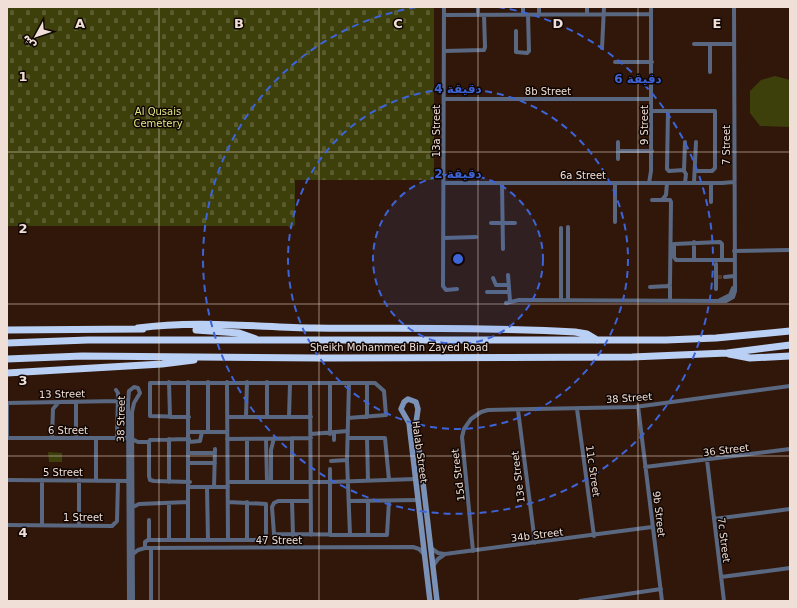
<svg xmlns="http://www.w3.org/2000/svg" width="797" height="608" font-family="'DejaVu Sans',Vazirmatn,sans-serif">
<defs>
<pattern id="cemetery-stones" width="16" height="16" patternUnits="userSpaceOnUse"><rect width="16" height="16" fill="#3e400c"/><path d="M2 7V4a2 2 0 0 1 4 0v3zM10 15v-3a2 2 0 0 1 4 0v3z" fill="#5a5b2f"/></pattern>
</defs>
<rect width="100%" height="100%" fill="#30170a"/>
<path fill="url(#cemetery-stones)" d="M7,7H434V180H295V225L290,228L288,226H7Z"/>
<path fill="#3e400c" d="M775,76L790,80V127L760,126L750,113V91L761,80Z
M48,452L62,453V462H49Z"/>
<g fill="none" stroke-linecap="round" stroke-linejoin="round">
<path stroke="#4d3529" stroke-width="4" stroke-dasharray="4 2" stroke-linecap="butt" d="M718,277H725"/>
<path stroke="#596880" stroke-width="4" d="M444,7L443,286L446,290L457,289
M539,14V7
M587,14V7
M444,15L651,14
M478,15V7
M523,15V7
M516,31V52L527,53L529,51L528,15
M694,44H734
M602,48L604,7
M444,51L484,50L485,47L484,15
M615,62H652
M710,72V44
M444,99H651
M652,111H715V168L712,171H696
M668,111L667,169L669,171L684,170L685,142
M618,151H652
M618,159V142
M684,171L686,174L685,183
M444,183H722L734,182
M615,183V222
M649,183L651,171V7
M694,183L696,142
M711,183V202
M502,184L503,249
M662,200L666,195L667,183
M491,223H515
M568,227V300
M444,238L476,237
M734,251L790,250
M694,260V242
M722,260V244L720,242L674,244V257L676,260H734
M716,264V289
M508,275L510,301
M725,277L734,276
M493,278L496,285H508
M670,286V300
M650,287L668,286L670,284L671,202L670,200H652
M487,292H508
M561,299V228
M720,300L730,295L733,288
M506,303L519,300L726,301L733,297L735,291L734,7
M169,382L170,417
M188,382V540
M227,382L228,540
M267,382V417
M310,383L311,535
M349,383L347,460L350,535
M116,390L118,393L117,437
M76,402V438
M7,403L118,401
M638,406L662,601
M577,409L594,536
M518,410L535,543
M189,417L150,416V383H375L384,391L386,415L348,418
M227,417H311
M246,417L247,382
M289,417L290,383
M367,417V383
M189,432H227
M208,432V382
M334,432V440
M311,434L348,431
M330,434V383
M7,436V403
M7,438H129
M52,438L53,409L58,403
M96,438V481
M292,438V481
M348,438H385L389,480
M367,438L368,480
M132,439L138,442H149
M189,439L150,440L149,442V476L150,480L154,481L190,482
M227,439L311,438
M247,439V482
M266,439L267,482
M189,442L200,441L202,432
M189,453H215
M707,460L724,601
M331,461L347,460
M189,463H215
M645,467L790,449
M330,469V535
M7,480L129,481
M42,480V525
M79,480V525
M169,482V439
M228,482H330L415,479
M271,482V450L274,438
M190,487H228
M207,487L208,540
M214,487L215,449
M292,501L293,535
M310,501H278L274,503L272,507L274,534L387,535L389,501
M349,501L418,500
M247,502V540
M133,507L139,504L188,502
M714,519L790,509
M7,525L112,526L117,521L118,481
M368,535V501
M149,540V520
M169,540V503
M145,548V542L148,540H262L266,538V504L228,502
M431,548L438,553L445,554L652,527
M473,551L462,437L464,429L471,419L481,412L488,410L635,407L790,386
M133,554L138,550L145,548L413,547L419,549L424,554
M433,566L438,559L445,554
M721,577L790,568
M129,601L128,402L129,391L134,387L138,388L140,393L134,403L132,412L133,601
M151,601V548
M580,601L661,589"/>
<path stroke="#7a91b8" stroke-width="5.5" d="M430,601L409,423L401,409L404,402L408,399L416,402L418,409L416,423L437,601"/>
<path stroke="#b9cff3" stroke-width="7" d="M138,328C196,320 256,327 314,328C401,329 488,327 575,332L587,334L597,340
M7,330L143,329
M196,330L239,333L256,339
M7,343L88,340H666L716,338L790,331
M729,354L750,358L790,356
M7,359L82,356L321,358L632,357L727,353L790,345
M7,373L162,364L194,360"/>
</g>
<path fill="none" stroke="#f0dfd6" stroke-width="1" stroke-opacity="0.55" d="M159,7V601M319,7V601M478,7V601M638,7V601M7,152H790M7,304H790M7,456H790"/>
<circle cx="458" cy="259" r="85" fill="#3d64d8" fill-opacity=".12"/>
<g fill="none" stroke="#3d64d8" stroke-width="2" stroke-dasharray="7 5">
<circle cx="458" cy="259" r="85"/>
<circle cx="458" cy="259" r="170"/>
<path d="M498 7A255 255 0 1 1 418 7"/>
</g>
<g text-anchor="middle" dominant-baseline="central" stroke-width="3" stroke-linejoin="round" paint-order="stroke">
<g font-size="10" fill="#f0dfd6" stroke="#100603">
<text x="548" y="91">8b Street</text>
<text transform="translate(644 125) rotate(-90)">9 Street</text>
<text transform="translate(436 131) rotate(-90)">13a Street</text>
<text transform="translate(726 145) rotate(-90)">7 Street</text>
<text x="583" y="175">6a Street</text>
<text x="399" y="347">Sheikh Mohammed Bin Zayed Road</text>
<text transform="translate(62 394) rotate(-1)">13 Street</text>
<text transform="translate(629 398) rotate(-4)">38 Street</text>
<text transform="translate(121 419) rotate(-89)">38 Street</text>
<text x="68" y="430">6 Street</text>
<text transform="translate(726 450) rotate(-7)">36 Street</text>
<text transform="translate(420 452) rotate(82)">Halab Street</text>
<text transform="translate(593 471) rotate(82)">11c Street</text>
<text x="63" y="472">5 Street</text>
<text transform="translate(458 475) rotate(-97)">15d Street</text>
<text transform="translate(518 477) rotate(-97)">13e Street</text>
<text transform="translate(659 514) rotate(83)">9b Street</text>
<text x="83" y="517">1 Street</text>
<text transform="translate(537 535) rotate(-7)">34b Street</text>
<text x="279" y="540">47 Street</text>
<text transform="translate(724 540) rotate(83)">7c Street</text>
</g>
<g font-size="10" fill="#e0e783" stroke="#100603">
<text x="158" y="111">Al Qusais<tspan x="158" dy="12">Cemetery</tspan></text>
</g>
</g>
<g font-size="13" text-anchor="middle" font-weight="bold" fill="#f0dfd6" stroke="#100603" stroke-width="3" stroke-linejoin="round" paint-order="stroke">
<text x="80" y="28">A</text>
<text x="239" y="28">B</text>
<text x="398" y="28">C</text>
<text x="558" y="28">D</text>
<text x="717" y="28">E</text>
<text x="23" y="81">1</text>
<text x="23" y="233">2</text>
<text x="23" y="385">3</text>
<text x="23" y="537">4</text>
</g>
<circle cx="458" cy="259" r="6" fill="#3d64d8" stroke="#100603" stroke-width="2"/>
<g font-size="12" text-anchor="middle" font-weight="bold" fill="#3d64d8" stroke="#100603" stroke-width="3" stroke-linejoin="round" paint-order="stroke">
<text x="638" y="83">6 دقيقة</text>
<text x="458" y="93">4 دقيقة</text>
<text x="458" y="178">2 دقيقة</text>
</g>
<rect width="797" height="608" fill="none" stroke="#f0dfd6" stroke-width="16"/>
<g transform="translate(36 36) rotate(230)" stroke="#100603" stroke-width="3" paint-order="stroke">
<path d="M0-3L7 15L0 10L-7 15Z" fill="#f0dfd6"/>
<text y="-6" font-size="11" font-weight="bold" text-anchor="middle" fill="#f0dfd6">ش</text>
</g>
</svg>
